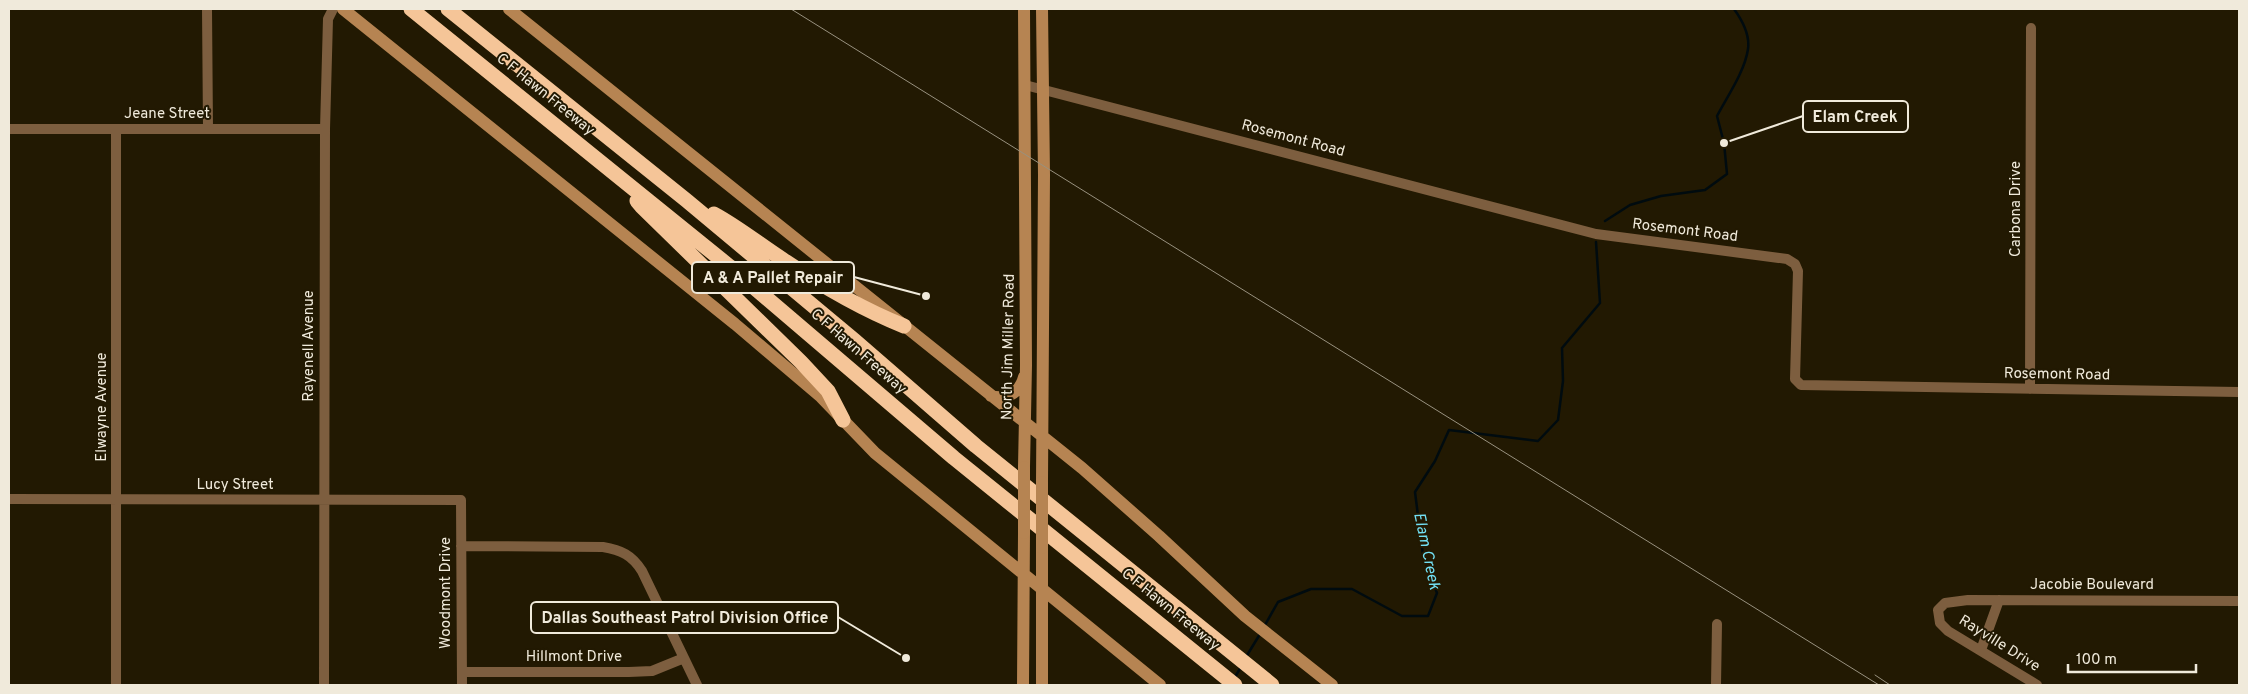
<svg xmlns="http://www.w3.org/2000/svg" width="2248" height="694" font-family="Overpass,sans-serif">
<rect width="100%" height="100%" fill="#221902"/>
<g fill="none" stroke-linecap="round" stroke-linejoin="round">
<path stroke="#000b0f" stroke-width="2.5" d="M1605,221L1630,205L1661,196L1705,190L1727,174L1724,143L1717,116C1727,97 1745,71 1748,49C1750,35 1742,20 1734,9
M1265,625L1278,602L1311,589H1352L1402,616H1428L1437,593L1423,555L1415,492L1435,461L1449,430L1538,441L1558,420L1563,381L1562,348L1600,303L1596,242
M1246,657L1260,634
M1235,677L1241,667"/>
<path stroke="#7d5e3f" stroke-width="10" d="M207,9L208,129
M1025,85L1596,234L1787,259L1795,264L1798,271L1795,379L1801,385L2239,392
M9,129H325
M116,130V685
M2030,389L2031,28
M9,499L461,500L462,685
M461,546L603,547C621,550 632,555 642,571L697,685
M1981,650L1999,600
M462,672H629L652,671L684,658
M324,685L325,129L328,19L333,9
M1716,685L1717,624
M2037,685L1948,631L1940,623L1938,610L1945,603L1968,600L2239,601"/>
<path stroke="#b68452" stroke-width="12" d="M343,9L735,324L821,397L875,453L1160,685
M509,9L1082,468L1159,536L1245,616L1332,685
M991,396C1006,400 1020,393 1024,377
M1024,467L1026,365L1024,9
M1042,482L1044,175L1042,9
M1023,685L1024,533
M1042,685V548"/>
<path stroke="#f5c598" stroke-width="15" d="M411,9L729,266L954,458L1235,685
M448,9L686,200L854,340L976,446L1272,685
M637,201L642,207L801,362L828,391L843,420
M714,214C738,227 759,244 782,259C822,286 859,308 904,326"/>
<path stroke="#98917f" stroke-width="1" d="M791,9L1879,685
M1875,675L1890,685"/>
<path stroke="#b68452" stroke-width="12" d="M1024,533V467
M1042,548V482"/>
</g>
<g text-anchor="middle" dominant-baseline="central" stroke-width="4" stroke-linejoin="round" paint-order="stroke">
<g font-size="15" fill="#f0eadb" stroke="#221902">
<text transform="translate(545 95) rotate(39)">C F Hawn Freeway</text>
<text x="167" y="114">Jeane Street</text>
<text transform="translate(1293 139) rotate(15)">Rosemont Road</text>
<text transform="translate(2016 209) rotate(-90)">Carbona Drive</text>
<text transform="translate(1685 231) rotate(7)">Rosemont Road</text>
<text transform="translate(309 346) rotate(-90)">Rayenell Avenue</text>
<text transform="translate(1009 347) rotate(-89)">North Jim Miller Road</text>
<text transform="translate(858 352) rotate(41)">C F Hawn Freeway</text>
<text transform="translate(2057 375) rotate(1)">Rosemont Road</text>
<text transform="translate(102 407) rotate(-90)">Elwayne Avenue</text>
<text x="235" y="485">Lucy Street</text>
<text x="2092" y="585">Jacobie Boulevard</text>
<text transform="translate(446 593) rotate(-90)">Woodmont Drive</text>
<text transform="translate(1170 610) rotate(39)">C F Hawn Freeway</text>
<text transform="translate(1999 644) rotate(32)">Rayville Drive</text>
<text x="574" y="657">Hillmont Drive</text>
</g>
<g font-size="16" font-style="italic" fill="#72dff3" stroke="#221902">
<text transform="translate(1426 551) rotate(78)">Elam Creek</text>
</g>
</g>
<path fill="none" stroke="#f0eadb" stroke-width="2" d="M1724 143L1803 116M926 296L854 277M906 658L838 617"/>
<g fill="#f0eadb" stroke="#221902" stroke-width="2">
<circle cx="1724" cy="143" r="5"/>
<circle cx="926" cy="296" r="5"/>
<circle cx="906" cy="658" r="5"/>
</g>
<g fill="#221902" stroke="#f0eadb" stroke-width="2">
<rect x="1803" y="101" width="105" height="31" rx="5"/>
<rect x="692" y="262" width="162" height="31" rx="5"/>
<rect x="531" y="602" width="307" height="31" rx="5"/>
</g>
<g font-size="16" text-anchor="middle" font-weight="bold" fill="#f0eadb">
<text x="1855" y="122">Elam Creek</text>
<text x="773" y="283">A &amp; A Pallet Repair</text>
<text x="685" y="623">Dallas Southeast Patrol Division Office</text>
</g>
<rect width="2248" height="694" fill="none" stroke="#f0eadb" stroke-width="20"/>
<path d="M2068 664v8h128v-8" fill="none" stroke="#f0eadb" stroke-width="2.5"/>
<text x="2076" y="664" font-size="15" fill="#f0eadb" stroke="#221902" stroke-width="4" paint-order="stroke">100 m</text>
</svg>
